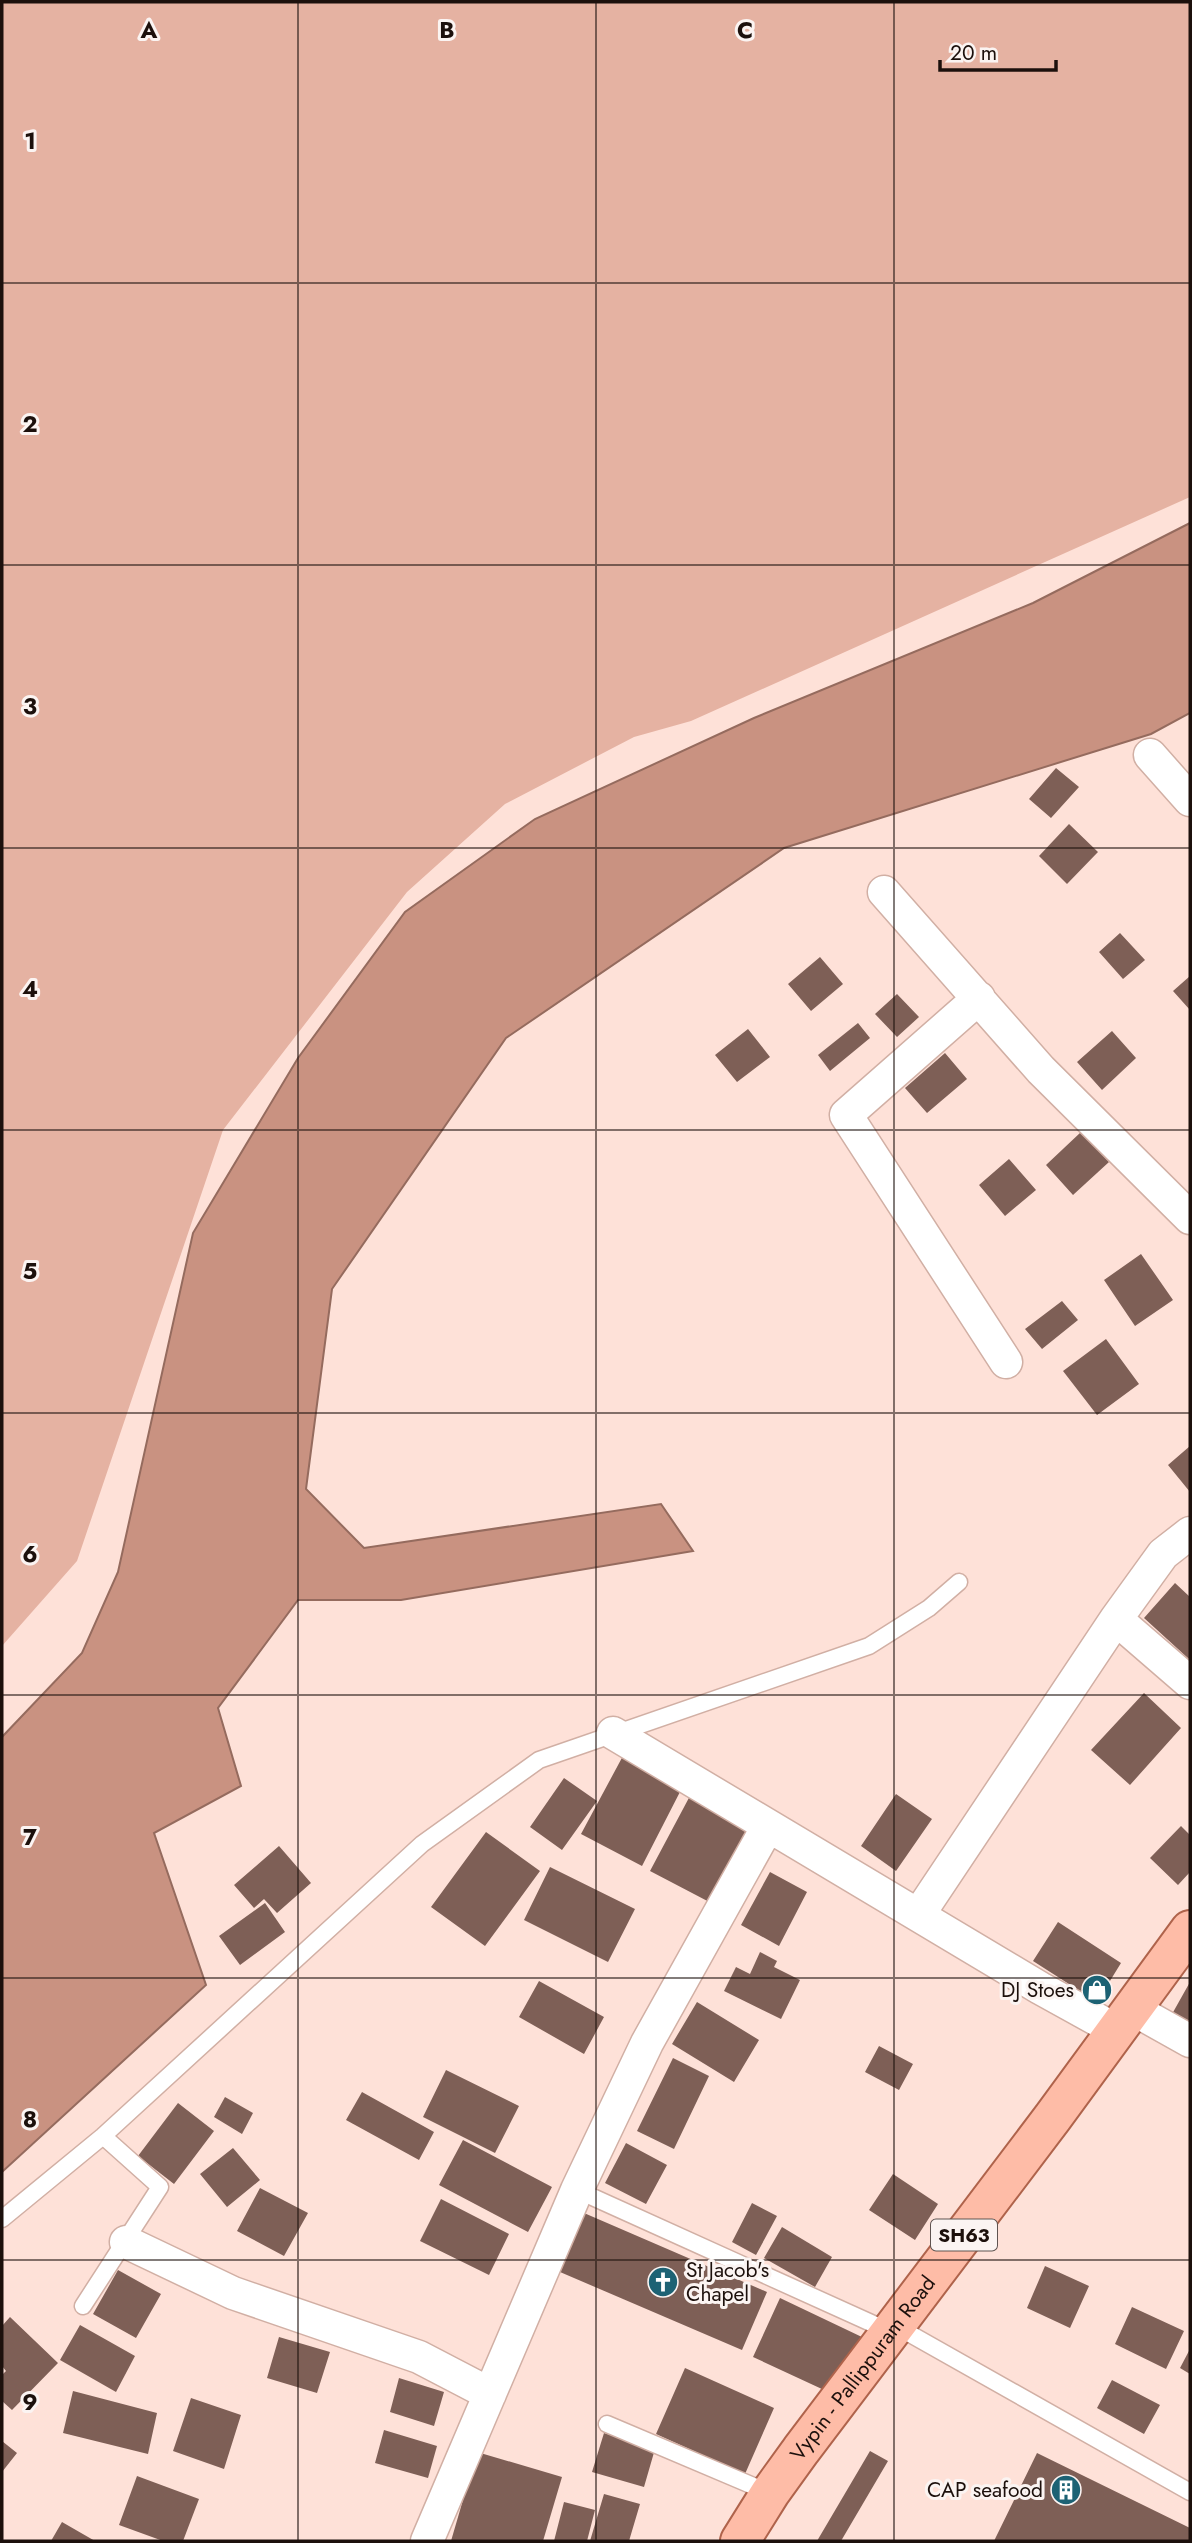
<svg xmlns="http://www.w3.org/2000/svg" width="1192" height="2543" font-family="Jost,sans-serif">
<rect width="100%" height="100%" fill="#fee1d8"/>
<path fill="#e5b2a2" d="M2,2H1190V497L691,721L634,737L505,804L407,892L223,1130L77,1561L2,1646Z"/>
<path fill="#c99281" stroke="#956b5e" stroke-width="2" d="M1190,523V713L1151,734L784,848L506,1038L332,1289L306,1489L364,1548L661,1504L693,1551L401,1600H298L218,1708L241,1786L154,1833L206,1985L2,2172V1737L82,1653L118,1572L193,1233L298,1058L405,912L535,819L754,718L1033,603Z"/>
<path fill="#7e5f56" d="M1056,768L1079,787L1051,818L1029,799Z
M1069,824L1098,852L1067,884L1039,856Z
M1120,933L1145,960L1123,979L1099,952Z
M820,957L843,984L811,1011L788,984Z
M1190,976V1010L1173,991Z
M897,994L919,1017L897,1037L875,1014Z
M858,1023L870,1038L830,1071L818,1055Z
M748,1029L770,1057L737,1082L715,1055Z
M1112,1031L1136,1058L1102,1090L1077,1062Z
M945,1053L967,1079L927,1113L905,1088Z
M1081,1132L1109,1162L1073,1195L1046,1165Z
M1009,1159L1036,1190L1005,1216L979,1185Z
M1141,1254L1173,1300L1135,1326L1104,1280Z
M1062,1301L1078,1320L1042,1349L1025,1329Z
M1106,1339L1139,1384L1097,1415L1063,1371Z
M1190,1446V1492L1168,1465Z
M1175,1583L1190,1597V1660L1144,1618Z
M1144,1693L1181,1728L1130,1785L1091,1750Z
M624,1754L683,1786L642,1866L581,1834Z
M564,1778L597,1801L562,1850L530,1827Z
M691,1794L755,1829L715,1905L650,1871Z
M896,1794L932,1819L896,1871L861,1846Z
M1181,1826L1190,1835V1872L1178,1885L1150,1858Z
M486,1832L540,1871L485,1946L431,1907Z
M279,1846L311,1883L277,1913L264,1899L254,1908L234,1885Z
M550,1867L635,1909L608,1962L524,1920Z
M770,1872L807,1892L779,1946L741,1925Z
M265,1903L285,1932L240,1965L219,1936Z
M1058,1922L1121,1963L1097,2002L1033,1961Z
M760,1952L777,1961L774,1967L800,1980L781,2019L724,1991L736,1967L750,1974Z
M539,1981L604,2017L584,2054L519,2017Z
M1190,1982V2036L1167,2023Z
M697,2002L759,2040L734,2082L672,2044Z
M879,2046L913,2064L899,2090L865,2072Z
M673,2058L709,2076L674,2149L637,2131Z
M446,2070L519,2106L495,2153L423,2117Z
M362,2092L434,2132L419,2160L346,2120Z
M225,2097L253,2113L242,2134L214,2117Z
M178,2103L214,2131L174,2184L138,2156Z
M463,2140L552,2187L528,2232L439,2185Z
M626,2143L667,2165L646,2204L605,2183Z
M233,2148L260,2180L227,2207L200,2174Z
M893,2174L938,2204L915,2240L869,2210Z
M260,2188L308,2213L284,2256L237,2231Z
M441,2199L509,2234L489,2275L420,2241Z
M752,2203L777,2216L756,2255L732,2242Z
M584,2213L767,2292L742,2350L560,2272Z
M782,2227L832,2257L815,2287L764,2258Z
M1045,2266L1089,2286L1070,2328L1027,2308Z
M118,2270L161,2294L136,2338L93,2314Z
M780,2298L864,2338L837,2396L753,2357Z
M1132,2307L1184,2331L1166,2369L1115,2344Z
M10,2317L58,2363L12,2410L2,2401V2375L6,2371L2,2366V2326Z
M80,2325L135,2356L116,2392L60,2360Z
M279,2337L330,2352L317,2393L267,2378Z
M1190,2349V2374L1180,2368Z
M685,2368L774,2408L745,2474L656,2434Z
M399,2378L444,2392L434,2426L390,2412Z
M1112,2380L1160,2405L1144,2434L1097,2408Z
M73,2391L157,2413L148,2454L63,2433Z
M191,2398L241,2415L224,2469L173,2451Z
M384,2430L437,2446L428,2478L375,2463Z
M604,2433L655,2449L644,2487L592,2472Z
M2,2441L17,2453L2,2472Z
M870,2451L888,2461L841,2541H817Z
M477,2452L562,2477L543,2541H451Z
M1037,2453L1190,2528V2541H994Z
M137,2476L199,2499L183,2541H163L119,2525Z
M604,2494L640,2504L629,2541H590Z
M564,2502L595,2510L587,2541H554Z
M62,2522L95,2541H51Z"/>
<g fill="none" stroke-linecap="round" stroke-linejoin="round">
<g stroke="#d1afa4" stroke-width="19">
<path id="service" d="M577,2190L891,2332
M2,2219L103,2136L422,1844L539,1760L869,1646L929,1608L959,1582
M83,2306L160,2187L103,2136
M896,2326L1190,2492
M607,2424L770,2493"/>
</g>
<g stroke="#d1afa4" stroke-width="35">
<path id="minor" d="M1150,755L1190,800
M884,892L1041,1070L1190,1218
M979,998L846,1115L1006,1362
M1116,1619L1190,1683
M613,1733L1040,1988L1116,2030
M919,1914L1116,1619L1163,1554L1190,1533
M1131,2008L1190,2041
M126,2242L233,2293L419,2357L490,2394
M427,2541L577,2190L647,2043L768,1826"/>
</g>
<g stroke="#af634b" stroke-width="42">
<g id="primary">
<path id="s1" d="M740,2541L770,2493L801,2450L1053,2117L1190,1930"/>
</g>
</g>
<use href="#service" stroke="#fff" stroke-width="16"/>
<use href="#minor" stroke="#fff" stroke-width="32"/>
<use href="#primary" stroke="#febca7" stroke-width="38"/>
</g>
<path fill="none" stroke="#1c100c" stroke-width="2" stroke-opacity="0.55" d="M298,2V2541M596,2V2541M894,2V2541M2,283H1190M2,565H1190M2,848H1190M2,1130H1190M2,1413H1190M2,1695H1190M2,1978H1190M2,2260H1190"/>
<defs>
<g id="shop-disc" transform="scale(1.575)"><circle r="9.5" fill="#1d6274" stroke="#fbf4f2"/><path d="M-5-2.5h2.3a2.7 3.5 0 0 1 5.4 0H5L5.5 6h-11ZM-1.5-2.5h3a1.5 2.3 0 0 0-3 0Z" fill="#fff"/></g>
<g id="church-disc" transform="scale(1.575)"><circle r="9.5" fill="#1d6274" stroke="#fbf4f2"/><path d="M-1.2-6h2.4v3.5h3.3v2.4h-3.3V6h-2.4V-.1h-3.3v-2.4h3.3Z" fill="#fff"/></g>
<g id="building-disc" transform="scale(1.575)"><circle r="9.5" fill="#1d6274" stroke="#fbf4f2"/><path d="M-4-6H4V6H1V3H-1V6H-4ZM-2.5-4.3h1.7v1.8h-1.7ZM.8-4.3h1.7v1.8H.8ZM-2.5-1h1.7V.8h-1.7ZM.8-1h1.7V.8H.8Z" fill="#fff"/></g>
</defs>
<g fill-rule="evenodd">
<use href="#shop-disc" x="1097" y="1990"/>
<use href="#church-disc" x="663" y="2282"/>
<use href="#building-disc" x="1066" y="2490"/>
</g>
<g text-anchor="middle" dominant-baseline="central" stroke-width="6" stroke-linejoin="round" paint-order="stroke">
<rect fill="#fbf4f2" stroke="#5f5451" stroke-width="2" x="931" y="2219.5" width="66" height="31" rx="5"/>
<g font-size="19" font-weight="bold" fill="#1c100c">
<text x="964" y="2235">SH63</text>
</g>
<g font-size="21" fill="#1c100c" stroke="#fbf4f2" text-anchor="end">
<text x="1074" y="1990">DJ Stoes</text>
<text x="686" y="2270" text-anchor="start">St Jacob's<tspan x="686" dy="24">Chapel</tspan></text>
<text x="1043" y="2490">CAP seafood</text>
</g>
<g font-size="21" fill="#1c100c" stroke="#fbf4f2">
<text stroke="none"><textPath href="#s1" startOffset="212">Vypin - Pallippuram Road</textPath></text>
</g>
</g>
<g font-size="23" text-anchor="middle" font-weight="bold" fill="#1c100c" stroke="#fbf4f2" stroke-width="6" stroke-linejoin="round" paint-order="stroke">
<text x="149" y="38">A</text>
<text x="447" y="38">B</text>
<text x="745" y="38">C</text>
<text x="30" y="149">1</text>
<text x="30" y="432">2</text>
<text x="30" y="714">3</text>
<text x="30" y="997">4</text>
<text x="30" y="1279">5</text>
<text x="30" y="1562">6</text>
<text x="30" y="1845">7</text>
<text x="30" y="2127">8</text>
<text x="30" y="2410">9</text>
</g>
<rect width="1192" height="2543" fill="none" stroke="#1c100c" stroke-width="7"/>
<path d="M940 60v10h116v-10" fill="none" stroke="#1c100c" stroke-width="3.5"/>
<text x="950" y="60" font-size="21" fill="#1c100c" stroke="#fbf4f2" stroke-width="5" paint-order="stroke">20 m</text>
</svg>
